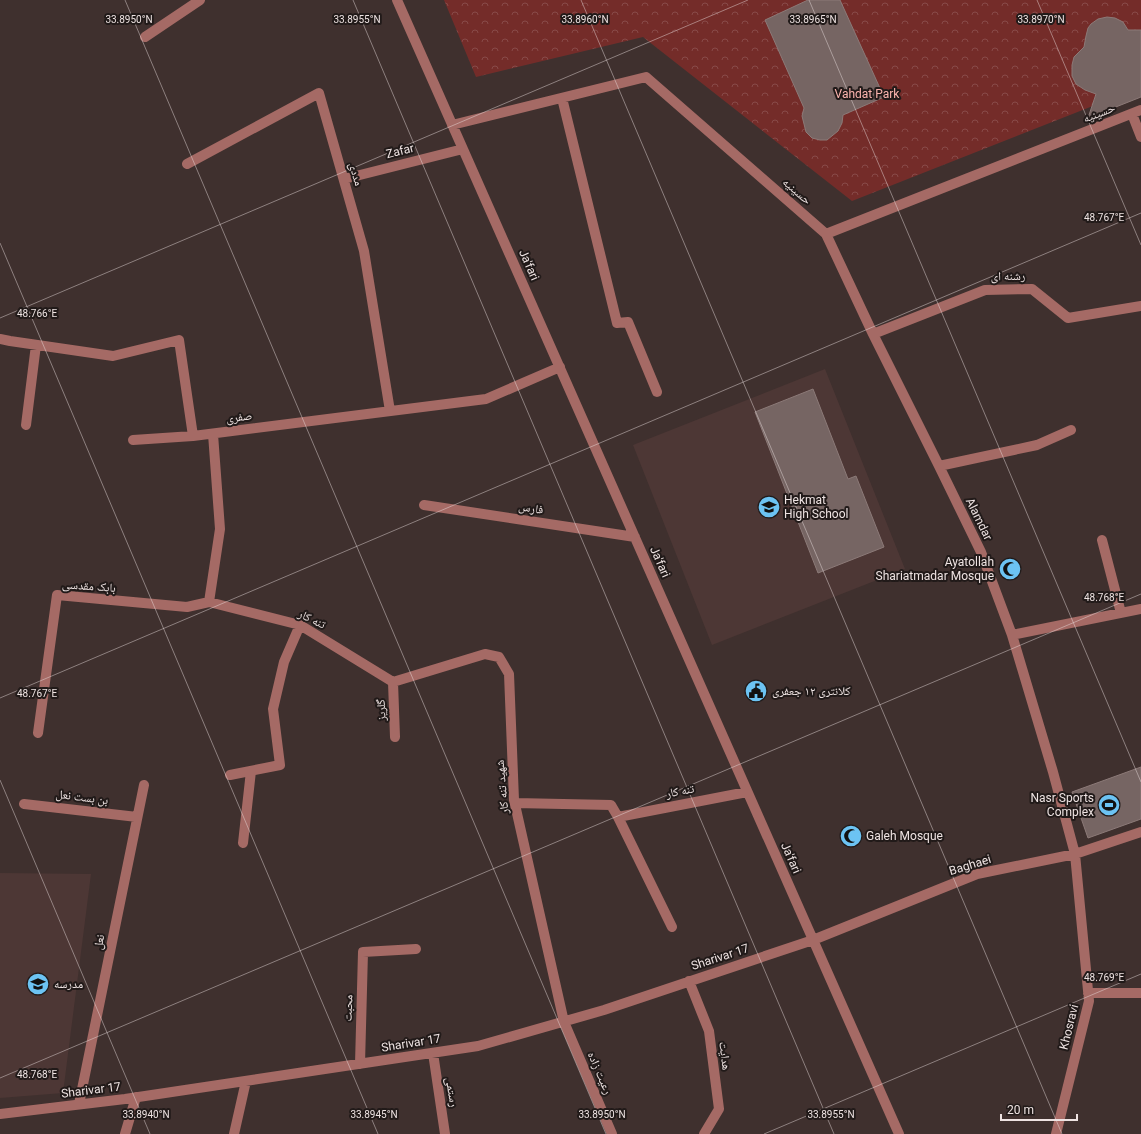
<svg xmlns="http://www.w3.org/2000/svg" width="1141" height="1134" font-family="Roboto,'Noto Naskh Arabic',sans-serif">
<defs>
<pattern id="park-crowns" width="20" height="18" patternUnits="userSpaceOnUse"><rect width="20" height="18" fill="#742c29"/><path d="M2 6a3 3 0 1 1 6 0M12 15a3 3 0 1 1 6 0" fill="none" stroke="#884a48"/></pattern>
</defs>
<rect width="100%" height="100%" fill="#3f302e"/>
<path fill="#4d3735" d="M825,369L905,569L712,645L633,445Z
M0,873L91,874L63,1093L0,1098Z"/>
<path fill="url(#park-crowns)" d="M444,0H1141V87L852,201L643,37L476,77Z"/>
<path fill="#766563" stroke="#8c7a78" d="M808,0H840L884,97L843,115L842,123L838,131L827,140H820L812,138L806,132L802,116L804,108L765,20Z
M1107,17L1115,18L1123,22L1128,30H1141V97L1088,118L1096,94L1085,90L1076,84L1072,76V65L1074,57L1084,47L1086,36L1088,28L1091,24L1098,19Z
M813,389L848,479L856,476L884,547L818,573L755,412Z
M1141,767V819L1088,838L1072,792Z"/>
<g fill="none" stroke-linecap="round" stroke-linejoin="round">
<path stroke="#a56a65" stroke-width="10" d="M397,0L899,1134
M145,37L200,0
M562,98L617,323L628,322L657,392
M1132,114L1141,137
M452,125L646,77L826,234L1141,110
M187,164L319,93L364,251L390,411
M344,179L463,149
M826,234L873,334L939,466L981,552L1012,635L1053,772L1075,854L1089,1001L1056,1134
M873,334L985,290L1032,289L1068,318L1141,306
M0,339L10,341L113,356L179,340L193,436L486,399L560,367
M26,425L36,345
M133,440L193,436
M939,466L1037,445L1071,430
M424,505L635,537
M1102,540L1121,613
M209,602L220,529L213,434
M1012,635L1141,609
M393,682L485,654L499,657L509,674L514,800L564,1022L612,1134
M393,682L395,737
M38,733L57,595L187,607L209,602L300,625L393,682
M230,775L280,765L273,709L284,662L300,625
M515,803L611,805L618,817L672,927
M24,804L137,817
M618,817L747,792
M243,843L251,771
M689,981L709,1031L719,1109L704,1134
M1088,993H1141
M433,1053L445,1134
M360,1064L363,952L416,949
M79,1104L144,785
M0,1114L125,1099L478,1046L604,1010L813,940L977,874L1075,854L1141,832
M125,1134L136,1097
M234,1134L246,1081"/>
</g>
<path fill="none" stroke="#eee3e2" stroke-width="1" stroke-opacity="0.45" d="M125,0L606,1134M353,0L834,1134M581,0L1062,1134M809,0L1141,782M1037,0L1141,245M0,243L378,1134M0,318L748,0M0,698L1141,213M0,780L150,1134M0,1078L1141,594M764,1134L1141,974"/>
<defs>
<g id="school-disc" transform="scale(1.15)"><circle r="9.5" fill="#6cc3f3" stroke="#211a19"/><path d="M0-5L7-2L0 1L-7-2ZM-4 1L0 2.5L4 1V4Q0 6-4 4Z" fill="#111"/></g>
<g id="mosque-disc" transform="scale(1.15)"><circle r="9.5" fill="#6cc3f3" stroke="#211a19"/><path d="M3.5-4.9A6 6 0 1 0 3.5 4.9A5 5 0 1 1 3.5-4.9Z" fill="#111"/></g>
<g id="civic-disc" transform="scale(1.15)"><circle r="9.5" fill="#6cc3f3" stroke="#211a19"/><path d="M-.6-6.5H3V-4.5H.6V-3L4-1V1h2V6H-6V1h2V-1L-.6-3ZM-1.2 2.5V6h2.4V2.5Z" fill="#111"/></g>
<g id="stadium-disc" transform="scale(1.15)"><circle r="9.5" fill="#6cc3f3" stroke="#211a19"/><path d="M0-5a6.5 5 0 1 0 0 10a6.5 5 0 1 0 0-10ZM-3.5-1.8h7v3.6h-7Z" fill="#111"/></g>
</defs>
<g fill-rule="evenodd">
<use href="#school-disc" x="769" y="507"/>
<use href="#mosque-disc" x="1010" y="569"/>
<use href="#civic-disc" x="756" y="691"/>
<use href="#stadium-disc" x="1109" y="805"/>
<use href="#mosque-disc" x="851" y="836"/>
<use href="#school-disc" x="38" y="984"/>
</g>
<g text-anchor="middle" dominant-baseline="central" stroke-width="4" stroke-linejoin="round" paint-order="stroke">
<g font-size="12" fill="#fcb5af" stroke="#211a19">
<text x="867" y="94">Vahdat Park</text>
</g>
<g font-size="12" fill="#eee3e2" stroke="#211a19">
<text transform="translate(1099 113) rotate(-21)">حسینیه</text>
<text transform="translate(400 151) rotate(-14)">Zafar</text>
<text transform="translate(356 174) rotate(74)">مددی</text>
<text transform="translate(797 191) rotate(41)">حسینیه</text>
<text transform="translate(529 265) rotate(66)">Ja'fari</text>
<text transform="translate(1008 276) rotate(-1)">رشنه ای</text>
<text transform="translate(239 417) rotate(-7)">صفری</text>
<text transform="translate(531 508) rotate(9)">فارس</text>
<text transform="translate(979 519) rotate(64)">Alamdar</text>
<text transform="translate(660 562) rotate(66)">Ja'fari</text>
<text transform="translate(89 586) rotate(4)">بابک مقدسی</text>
<text transform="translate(312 619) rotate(26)">تنه کار</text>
<text transform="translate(381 710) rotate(-92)">گلریز</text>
<text transform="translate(502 787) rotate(-95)">شهید تنه کار</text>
<text transform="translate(680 791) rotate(-11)">تنه کار</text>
<text transform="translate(82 797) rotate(7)">بن بست نعل</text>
<text transform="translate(791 858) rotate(66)">Ja'fari</text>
<text transform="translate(970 865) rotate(-17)">Baghaei</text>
<text transform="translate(99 942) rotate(-79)">نعل</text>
<text transform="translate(720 957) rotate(-18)">Sharivar 17</text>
<text transform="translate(348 1008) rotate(-88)">محبت</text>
<text transform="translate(1069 1027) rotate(-76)">Khosravi</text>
<text transform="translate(411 1043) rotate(-9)">Sharivar 17</text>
<text transform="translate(725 1056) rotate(83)">هدایت</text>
<text transform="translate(600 1073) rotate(67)">رعیت زاده</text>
<text transform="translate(91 1090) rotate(-7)">Sharivar 17</text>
<text transform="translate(452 1092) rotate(81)">رستمی</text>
</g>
<g font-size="12" fill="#eee3e2" stroke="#211a19" text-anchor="start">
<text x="784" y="500">Hekmat<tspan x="784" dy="14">High School</tspan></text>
<text x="994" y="562" text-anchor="end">Ayatollah<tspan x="994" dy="14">Shariatmadar Mosque</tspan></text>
<text x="772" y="691">کلانتری ۱۲ جعفری</text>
<text x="1094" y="798" text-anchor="end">Nasr Sports<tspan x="1094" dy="14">Complex</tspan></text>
<text x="866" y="836">Galeh Mosque</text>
<text x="54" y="984">مدرسه</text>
</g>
</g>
<g font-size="10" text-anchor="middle" fill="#eee3e2" stroke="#211a19" stroke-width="4" stroke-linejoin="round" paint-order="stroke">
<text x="129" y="23">33.8950°N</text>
<text x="357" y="23">33.8955°N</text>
<text x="585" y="23">33.8960°N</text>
<text x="813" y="23">33.8965°N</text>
<text x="1041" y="23">33.8970°N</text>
<text x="1104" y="221">48.767°E</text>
<text x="37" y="317">48.766°E</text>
<text x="1104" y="601">48.768°E</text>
<text x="37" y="697">48.767°E</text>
<text x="1104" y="981">48.769°E</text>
<text x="37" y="1078">48.768°E</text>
<text x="146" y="1118">33.8940°N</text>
<text x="374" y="1118">33.8945°N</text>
<text x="602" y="1118">33.8950°N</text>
<text x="831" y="1118">33.8955°N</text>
</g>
<path d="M1001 1114v6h76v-6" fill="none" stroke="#eee3e2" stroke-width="2"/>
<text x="1007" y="1114" font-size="12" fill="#eee3e2" stroke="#211a19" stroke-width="3" paint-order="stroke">20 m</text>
</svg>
